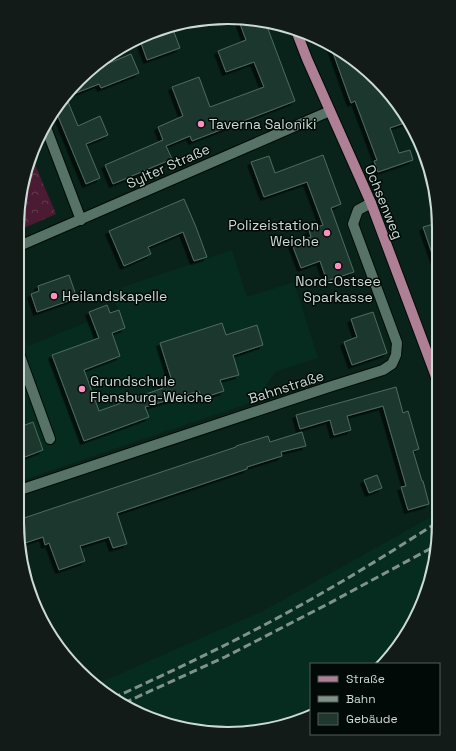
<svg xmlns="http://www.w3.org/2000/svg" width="456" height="751" font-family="'Space Grotesk',sans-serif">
<defs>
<pattern id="park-crowns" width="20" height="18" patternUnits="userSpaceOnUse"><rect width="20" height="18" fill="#4a1b32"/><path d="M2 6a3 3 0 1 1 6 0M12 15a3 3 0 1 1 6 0" fill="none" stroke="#633c4f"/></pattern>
<filter id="shadow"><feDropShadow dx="-3.5" dy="3.5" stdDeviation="0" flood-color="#0009"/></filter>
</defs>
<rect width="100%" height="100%" fill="#09231a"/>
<path fill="#062b1f" d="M232,250L247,297L294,282L318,358L275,372L256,401L17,482V320L28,346L92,320L118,310L111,291Z
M438,513L439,537L428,591L403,640L381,664H311V715L296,723L228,734L160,723L100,691L94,685L263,611Z"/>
<path fill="url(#park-crowns)" d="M31,155L56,214L17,231V214L28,160Z"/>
<path fill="#1e382e" stroke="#4f6b5f" filter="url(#shadow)" d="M239,21H265L295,101L192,141L190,136L166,146L172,159L113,184L105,165L163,140L158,127L183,116L172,87L199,77L210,107L264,87L254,62L226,72L218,51L246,40Z
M172,27L180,48L147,60L140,40Z
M331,47L345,53L377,79L410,121L390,128L399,153L410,150L413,160L378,172L374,161L377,160L355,101L351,103Z
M131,54L139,73L101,88L99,84L66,97L95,69Z
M66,97L78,126L100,116L108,135L86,144L100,178L86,184L55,109Z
M323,155L341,204L331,208L354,272L327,281L320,261L301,268L292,244L311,237L309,230L323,225L307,182L264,197L251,162L269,156L275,173Z
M184,199L196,227L207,257L194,261L183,232L148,247L151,254L124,266L109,231Z
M437,223V261L435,262L423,227Z
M69,275L77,298L37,312L31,294L39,291L38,286Z
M107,305L110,313L119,310L125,328L112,333L120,356L84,370L99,411L163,388L161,381L171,378L160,343L222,323L226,335L257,325L263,345L233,355L239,375L220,380L224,391L202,398L199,391L145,407L149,417L84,441L52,355L99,338L89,312Z
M373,312L387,353L352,365L344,342L357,337L351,319Z
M396,387L403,413L408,411L419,449L413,451L422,481H423L429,504L408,510L401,487L406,486L383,406L347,416L351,430L334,435L330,420L300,429L296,415Z
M33,422L43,450L17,460V428Z
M302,432L306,446L281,452L282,456L247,467V469L117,513L127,544L113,548L109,537L80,546L85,561L59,570L49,543L45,545L43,537L25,543L18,520L236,447V446L268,436L270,442Z
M377,475L382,488L369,493L364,480Z"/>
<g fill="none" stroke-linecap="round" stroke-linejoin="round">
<g stroke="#000c05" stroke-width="12">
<path id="minor" d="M45,125L81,220
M17,247L330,111
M17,348L50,439
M17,491L329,387L383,370L392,364L396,355L397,343L353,224L358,210L371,203"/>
</g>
<g stroke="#000c05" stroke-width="12">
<path id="major" d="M297,33L307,59L371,203L435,374L438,384"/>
</g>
<use href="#minor" stroke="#577367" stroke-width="10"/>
<use href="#major" stroke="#af7f96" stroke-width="10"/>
<path stroke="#80938b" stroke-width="3" stroke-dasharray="8 4" stroke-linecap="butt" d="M113,698C184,666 255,632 322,593C361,571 400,546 438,522
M124,703L225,657L326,605L437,545"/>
</g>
<g fill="#fc8fc2" stroke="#020a07" stroke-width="1.5">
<circle cx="201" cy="124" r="4"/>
<circle cx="327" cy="233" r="4"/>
<circle cx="338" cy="266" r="4"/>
<circle cx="54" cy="296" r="4"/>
<circle cx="82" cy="389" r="4"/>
</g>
<g text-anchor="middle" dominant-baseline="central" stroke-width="3" stroke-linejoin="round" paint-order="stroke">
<g font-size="14" fill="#cbdad3" stroke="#020a07" text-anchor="start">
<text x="209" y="124">Taverna Saloniki</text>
<text x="319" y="225" text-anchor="end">Polizeistation<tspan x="319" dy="16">Weiche</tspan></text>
<text x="338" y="281" text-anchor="middle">Nord-Ostsee<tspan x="338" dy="16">Sparkasse</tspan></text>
<text x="62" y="296">Heilandskapelle</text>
<text x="90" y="381">Grundschule<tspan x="90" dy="16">Flensburg-Weiche</tspan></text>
</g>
<g font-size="14" fill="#cbdad3" stroke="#020a07">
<text transform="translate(168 166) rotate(-24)">Sylter Straße</text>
<text transform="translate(384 202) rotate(68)">Ochsenweg</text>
<text transform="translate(286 387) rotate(-18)">Bahnstraße</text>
</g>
</g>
<path d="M0 0H456V751H0ZM228 24H228A204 204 0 0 1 432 228V523A204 204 0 0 1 228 727H228A204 204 0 0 1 24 523V228A204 204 0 0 1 228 24Z" fill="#121b17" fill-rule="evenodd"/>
<path fill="none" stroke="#cbdad3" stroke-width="2" d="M228 24H228A204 204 0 0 1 432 228V523A204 204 0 0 1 228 727H228A204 204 0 0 1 24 523V228A204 204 0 0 1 228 24Z"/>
<rect x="310" y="663" width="130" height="72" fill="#020a07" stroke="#525d59"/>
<rect x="318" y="676" width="20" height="6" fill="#af7f96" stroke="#525d59"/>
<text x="346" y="683" font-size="12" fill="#cbdad3">Straße</text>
<rect x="318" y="696" width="20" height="6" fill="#80938b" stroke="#525d59"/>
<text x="346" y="703" font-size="12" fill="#cbdad3">Bahn</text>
<rect x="318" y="713" width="20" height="12" fill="#1e382e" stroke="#525d59"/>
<text x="346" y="723" font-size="12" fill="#cbdad3">Gebäude</text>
</svg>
